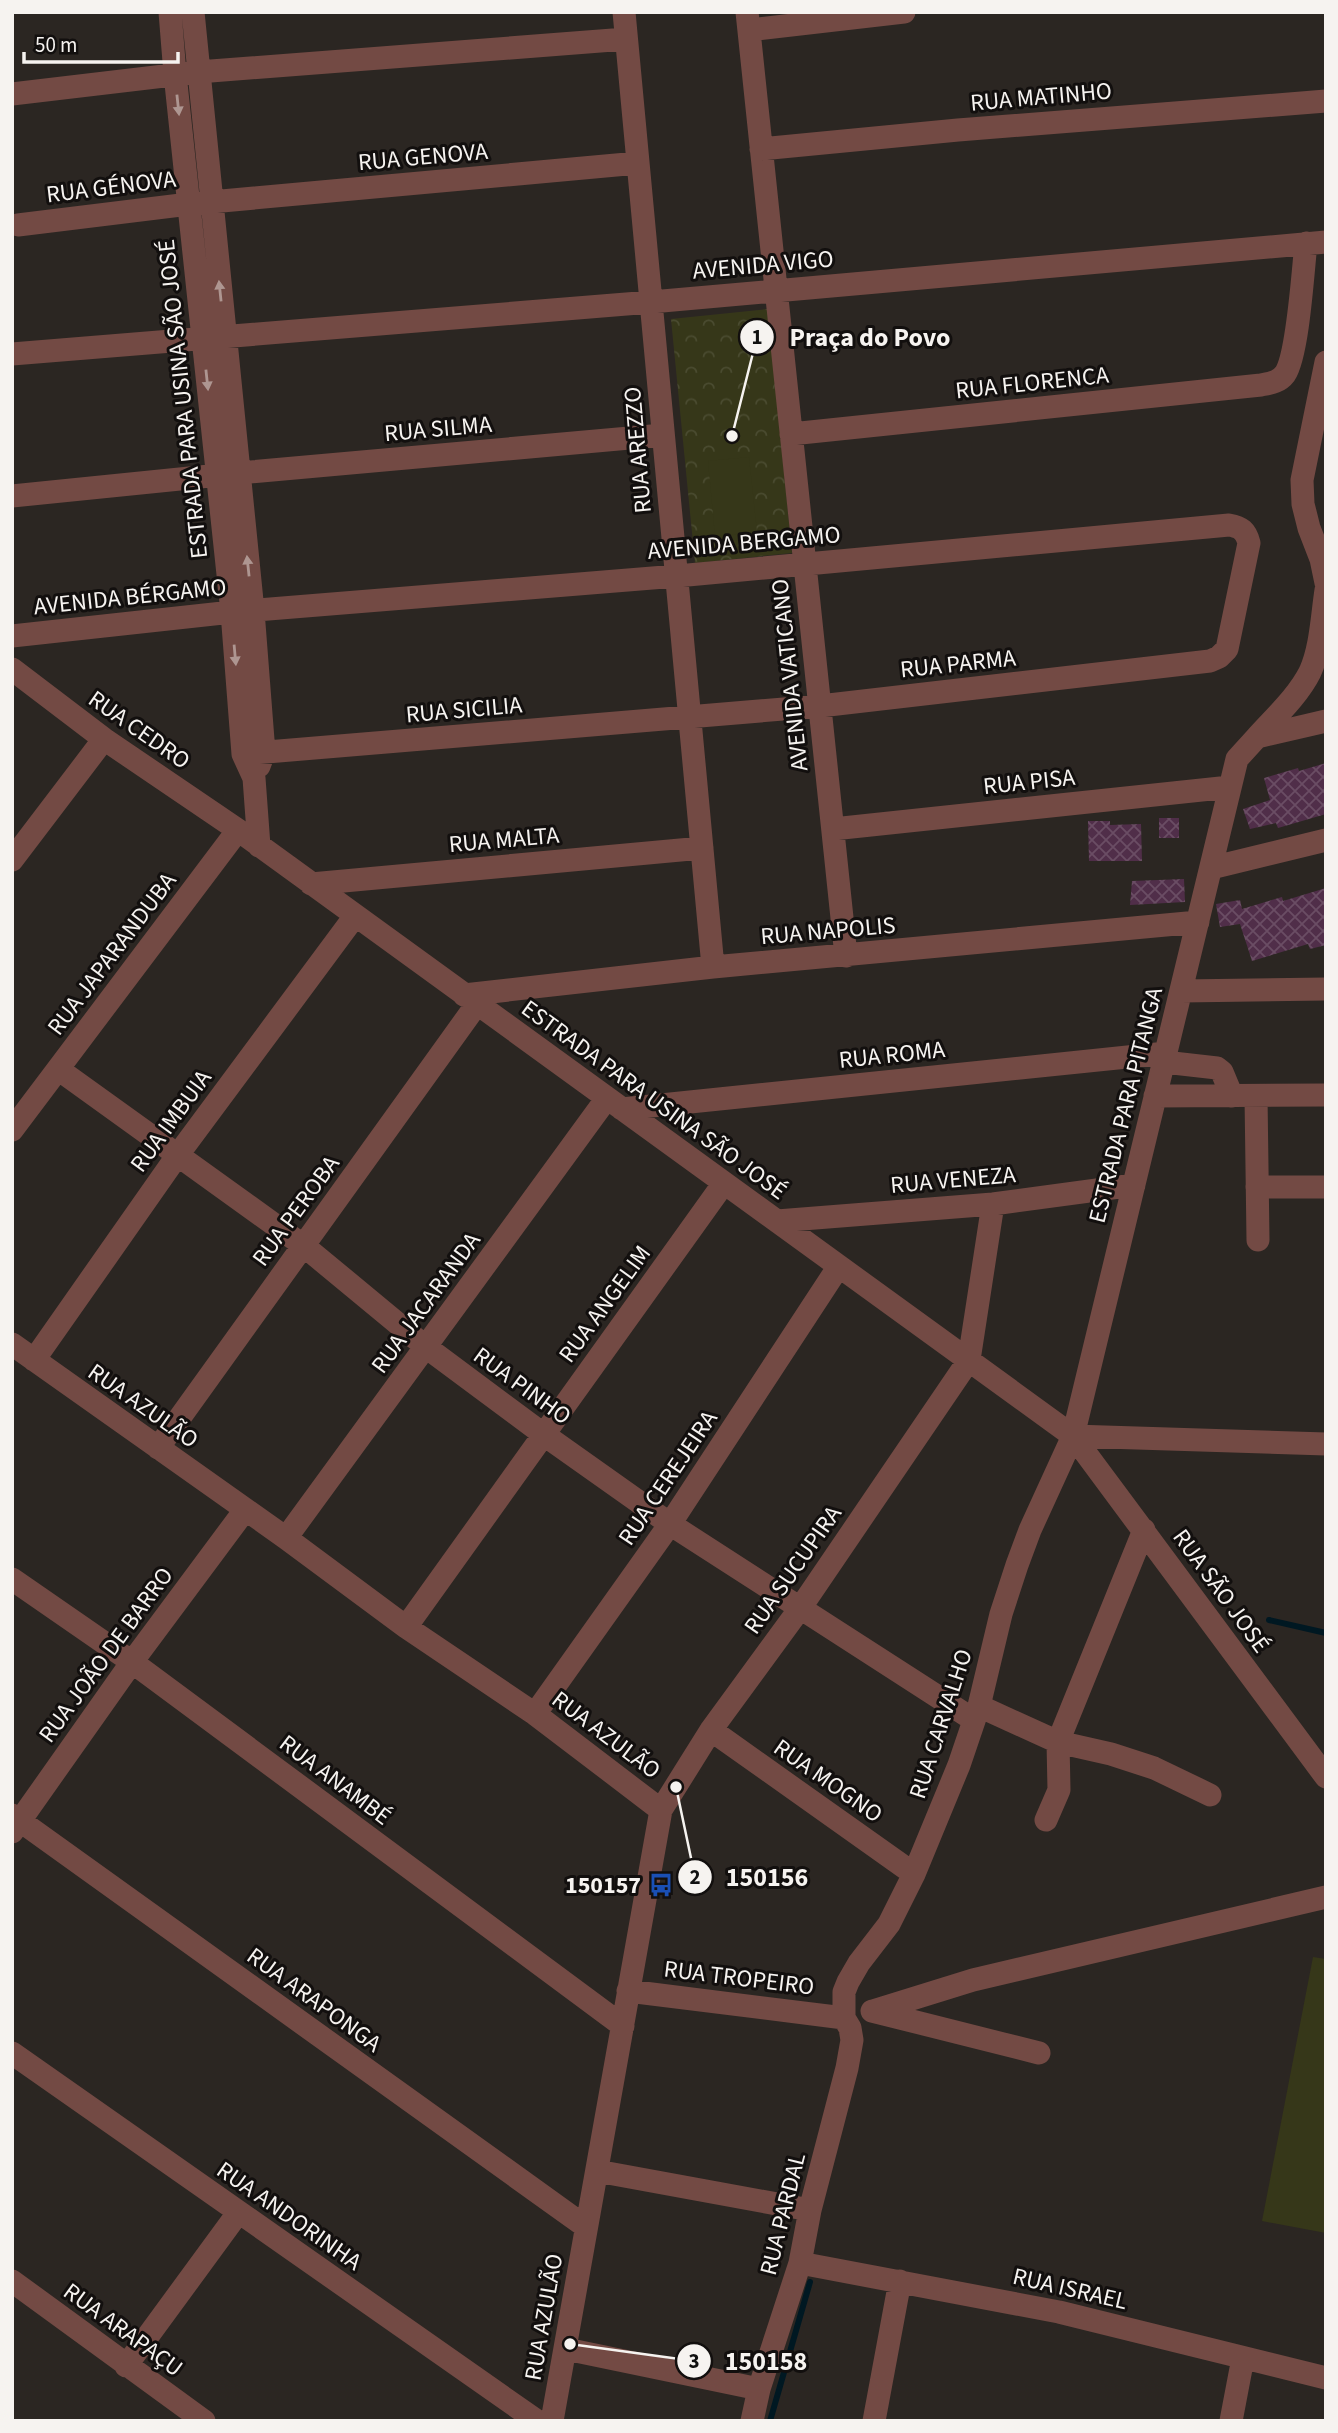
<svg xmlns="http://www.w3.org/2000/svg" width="1338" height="2433" font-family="'Source Sans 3',sans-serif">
<defs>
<pattern id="park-crowns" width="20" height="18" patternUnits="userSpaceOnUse" patternTransform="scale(1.75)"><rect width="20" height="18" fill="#363719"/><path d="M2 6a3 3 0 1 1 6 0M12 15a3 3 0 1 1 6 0" fill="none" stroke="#4a4b30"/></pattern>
<pattern id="building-cross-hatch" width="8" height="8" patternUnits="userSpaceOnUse" patternTransform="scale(1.75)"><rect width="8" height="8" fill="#502e49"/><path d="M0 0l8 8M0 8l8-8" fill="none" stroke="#6a4d64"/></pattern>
</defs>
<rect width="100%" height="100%" fill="#2b2622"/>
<path fill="url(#park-crowns)" d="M768,309L792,553L695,563L671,319Z"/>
<path fill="#363719" d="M749,457L757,532L715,536L708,461Z
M1313,1957L1326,1959V2233L1262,2221Z"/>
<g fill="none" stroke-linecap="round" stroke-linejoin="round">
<path stroke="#001822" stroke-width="6" d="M1269,1620L1326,1633
M770,2421L810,2282"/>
</g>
<path fill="url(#building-cross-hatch)" d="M1326,763V814L1278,828L1276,823L1250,829L1243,809L1270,800L1264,778L1298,768L1299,771Z
M1159,818H1179V838H1159Z
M1088,821H1110V825L1141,824L1142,861H1089Z
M1184,879L1185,902L1130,905L1132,881Z
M1326,888V945L1310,949L1308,944L1252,961L1240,924L1220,927L1216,904L1240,900L1242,909L1282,897L1283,901Z"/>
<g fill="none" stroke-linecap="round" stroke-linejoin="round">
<path stroke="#734a44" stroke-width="23" d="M170,12L175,74L232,612L243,754L254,778L259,846
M193,12L253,611L264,753L259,766
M624,12L713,967
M747,12L846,956
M749,30L904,12
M12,94L198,72L626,39
M761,149L958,130L1326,101
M18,225L189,204L638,163
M12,354L651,302L1326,242
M1326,362L1302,480L1303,504L1309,528L1321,559L1326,583
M791,434L1261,385C1271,383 1279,382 1285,374C1298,355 1303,270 1306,243
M12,496L239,473L663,435
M12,636L232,612L677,576L1229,525C1241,527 1246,531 1249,543L1227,649L1219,657L1210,661L820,706L243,754
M12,669L104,739L238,830
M1257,737C1275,717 1298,696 1310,672C1321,648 1322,616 1326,590
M833,829L1230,787
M12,860L104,739
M1211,868L1326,840
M311,884L702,848
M1181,991L1326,989
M464,995L713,967L1198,922
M1164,1062L1217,1068L1222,1072L1232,1096
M58,1069L304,1246L426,1347L543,1434L670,1524L974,1720
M1155,1096L1326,1095
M1256,1096L1258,1240
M622,1109L1166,1053
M12,1130L238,830L1073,1436L1326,1777
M1257,1187H1326
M777,1221L993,1204L1134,1185
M12,1344L286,1538L406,1627L535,1714L661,1810
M34,1360L177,1156L355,916
M1073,1436L1326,1444
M158,1448L477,1004
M286,1538L607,1098
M12,1579L132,1662L623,2026
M406,1627L724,1183
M979,1706L1058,1742L1144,1530
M535,1714L670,1524L839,1266
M711,1730L914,1874
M12,1815L586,2227
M1046,1820L1059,1790L1058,1742L1111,1754L1154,1768L1210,1795
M12,1832L132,1662L245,1510
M628,1991L844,2018
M872,2011L1039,2053
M873,2011L973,1980L1326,1897
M844,2018V1992L848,1982L859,1963L889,1924L914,1874L959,1765L979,1706L1001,1614L1017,1565L1030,1530L1073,1436L1237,759L1257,737L1326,721
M12,2053L537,2421
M597,2171L810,2210
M800,2263L1059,2312L1326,2378
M12,2281L204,2421
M566,2349L759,2389
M126,2366L238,2213
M552,2421L661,1810L711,1730L801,1607L969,1360L993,1204
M752,2421L759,2389L800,2263L810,2210L847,2068L852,2040L850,2028L844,2018
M874,2421L900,2281
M1231,2421L1243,2358"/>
</g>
<defs><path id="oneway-solid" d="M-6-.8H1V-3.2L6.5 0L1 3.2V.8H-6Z" transform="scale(1.75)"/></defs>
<g fill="#ae9691">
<use href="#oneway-solid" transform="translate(178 105) rotate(84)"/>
<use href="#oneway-solid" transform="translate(220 291) rotate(-96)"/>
<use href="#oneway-solid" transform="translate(207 380) rotate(84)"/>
<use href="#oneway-solid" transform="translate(248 566) rotate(-96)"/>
<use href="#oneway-solid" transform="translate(235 655) rotate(85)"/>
</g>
<defs>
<g id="bus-bare" transform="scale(1.89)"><path d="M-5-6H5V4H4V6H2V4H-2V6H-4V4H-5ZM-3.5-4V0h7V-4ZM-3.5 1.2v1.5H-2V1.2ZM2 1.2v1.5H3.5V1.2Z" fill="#1a4fb4" stroke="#120f0e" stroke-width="2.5" paint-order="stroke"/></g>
</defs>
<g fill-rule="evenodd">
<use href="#bus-bare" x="661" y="1885"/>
</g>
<g text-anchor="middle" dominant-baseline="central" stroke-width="6" stroke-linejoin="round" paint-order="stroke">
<g font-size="24" fill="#f6f3f0" stroke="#120f0e">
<text transform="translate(1041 97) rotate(-5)">RUA MATINHO</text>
<text transform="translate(423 157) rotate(-5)">RUA GENOVA</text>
<text transform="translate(111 187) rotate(-7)">RUA GÉNOVA</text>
<text transform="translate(763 265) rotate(-5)">AVENIDA VIGO</text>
<text transform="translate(1032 383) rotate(-6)">RUA FLORENCA</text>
<text transform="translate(183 399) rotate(-96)">ESTRADA PARA USINA SÃO JOSÉ</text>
<text transform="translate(438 429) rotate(-5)">RUA SILMA</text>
<text transform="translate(638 450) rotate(-95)">RUA AREZZO</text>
<text transform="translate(744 543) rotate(-5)">AVENIDA BERGAMO</text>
<text transform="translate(130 597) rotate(-6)">AVENIDA BÉRGAMO</text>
<text transform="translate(958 664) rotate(-6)">RUA PARMA</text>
<text transform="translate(790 675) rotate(-96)">AVENIDA VATICANO</text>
<text transform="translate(464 710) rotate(-5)">RUA SICILIA</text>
<text transform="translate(139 730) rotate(35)">RUA CEDRO</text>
<text transform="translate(1029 782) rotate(-6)">RUA PISA</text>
<text transform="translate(504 840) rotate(-5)">RUA MALTA</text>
<text transform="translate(828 931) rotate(-5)">RUA NAPOLIS</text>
<text transform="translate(112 954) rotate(-53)">RUA JAPARANDUBA</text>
<text transform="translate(892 1055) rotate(-6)">RUA ROMA</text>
<text transform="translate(654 1100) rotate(36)">ESTRADA PARA USINA SÃO JOSÉ</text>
<text transform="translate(1126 1105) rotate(-76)">ESTRADA PARA PITANGA</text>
<text transform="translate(171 1121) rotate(-54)">RUA IMBUIA</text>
<text transform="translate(953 1180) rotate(-5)">RUA VENEZA</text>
<text transform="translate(296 1211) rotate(-54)">RUA PEROBA</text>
<text transform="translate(426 1303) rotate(-54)">RUA JACARANDA</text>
<text transform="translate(605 1304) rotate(-54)">RUA ANGELIM</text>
<text transform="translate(522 1386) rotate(36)">RUA PINHO</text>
<text transform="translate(143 1406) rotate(35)">RUA AZULÃO</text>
<text transform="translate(668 1478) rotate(-56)">RUA CEREJEIRA</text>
<text transform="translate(793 1570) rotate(-55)">RUA SUCUPIRA</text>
<text transform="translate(1221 1591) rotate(54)">RUA SÃO JOSÉ</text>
<text transform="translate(106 1655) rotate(-54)">RUA JOÃO DE BARRO</text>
<text transform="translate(941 1724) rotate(-72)">RUA CARVALHO</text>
<text transform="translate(606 1735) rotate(37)">RUA AZULÃO</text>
<text transform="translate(335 1780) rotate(37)">RUA ANAMBÉ</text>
<text transform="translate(828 1781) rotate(35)">RUA MOGNO</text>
<text transform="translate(739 1978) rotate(7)">RUA TROPEIRO</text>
<text transform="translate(314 2000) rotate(36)">RUA ARAPONGA</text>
<text transform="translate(783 2214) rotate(-76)">RUA PARDAL</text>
<text transform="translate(289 2216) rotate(35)">RUA ANDORINHA</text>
<text transform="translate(1070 2289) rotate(13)">RUA ISRAEL</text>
<text transform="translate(544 2317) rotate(-80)">RUA AZULÃO</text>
<text transform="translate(123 2330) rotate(36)">RUA ARAPAÇU</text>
</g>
<g font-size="24" font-weight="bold" fill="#f6f3f0" stroke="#120f0e" text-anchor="end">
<text x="641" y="1885">150157</text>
</g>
</g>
<path fill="none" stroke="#f6f3f0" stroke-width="2.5" d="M732 436L757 337M676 1787L695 1877M570 2344L694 2361"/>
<g fill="#f6f3f0" stroke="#120f0e" stroke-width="2.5">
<circle cx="732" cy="436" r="7"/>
<circle cx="676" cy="1787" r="7"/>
<circle cx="570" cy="2344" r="7"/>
<circle cx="757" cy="337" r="18"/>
<circle cx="695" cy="1877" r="18"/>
<circle cx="694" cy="2361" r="18"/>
</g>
<g font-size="21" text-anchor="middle" font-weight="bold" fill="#111">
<text x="757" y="344">1</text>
<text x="695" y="1884">2</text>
<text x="694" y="2368">3</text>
</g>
<g font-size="26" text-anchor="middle" font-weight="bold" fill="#f6f3f0" stroke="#120f0e" stroke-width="6" stroke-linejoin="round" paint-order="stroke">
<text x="870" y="346">Praça do Povo</text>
<text x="767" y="1886">150156</text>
<text x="766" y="2370">150158</text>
</g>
<rect width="1338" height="2433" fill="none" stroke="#f6f3f0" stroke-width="28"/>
<path d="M24 52v10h154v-10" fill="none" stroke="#f6f3f0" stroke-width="3.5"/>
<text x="35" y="52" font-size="21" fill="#f6f3f0" stroke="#120f0e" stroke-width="5" paint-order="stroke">50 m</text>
</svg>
